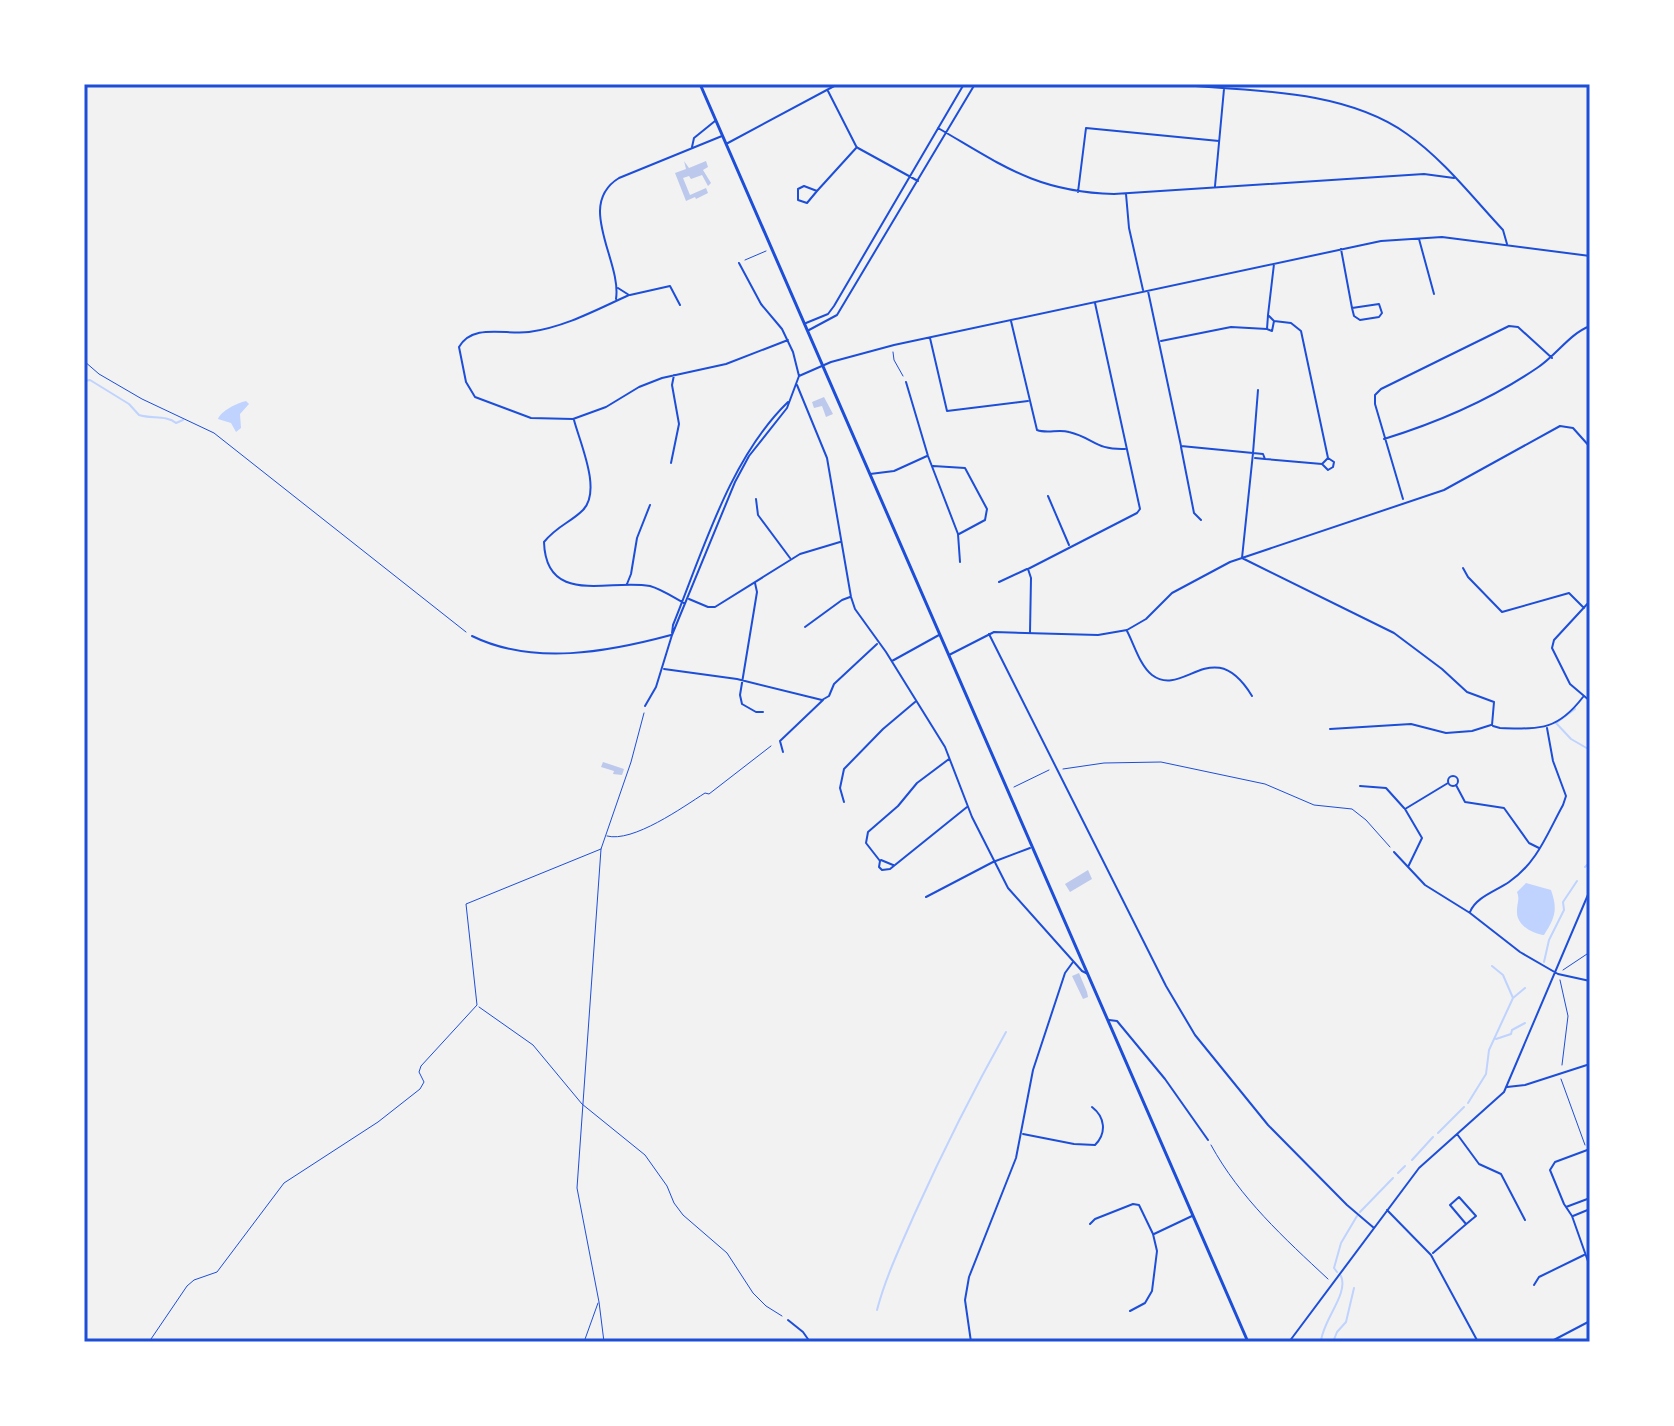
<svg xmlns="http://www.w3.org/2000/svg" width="1674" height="1426" font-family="'DM Sans',sans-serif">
<rect width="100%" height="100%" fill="#f2f2f2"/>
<path fill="#bfd3fe" d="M246,401L249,404L240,414L241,428L236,432L231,423L218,419C221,411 237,403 246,401Z
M1526,883L1551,890C1558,910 1555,918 1544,935C1533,934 1516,925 1517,911C1517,902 1520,900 1517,892Z"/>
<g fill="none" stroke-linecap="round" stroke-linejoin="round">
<path stroke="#bfd3fe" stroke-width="2" d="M84,381L90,380L129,404L139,415C151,419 167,415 176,423L183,420
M1575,709L1556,723L1571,739L1590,750
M1585,867L1589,863
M1544,962L1549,940L1564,910L1563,902L1577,881
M1492,966L1503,975L1513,998
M1496,1039L1511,1034L1512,1030L1525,1023
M1468,1103L1486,1074L1489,1050L1513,998L1525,988
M1438,1133L1464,1107
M1412,1160L1433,1137
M1398,1173L1405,1166
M1360,1212L1393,1178
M1337,1272L1334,1268L1341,1243L1357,1216
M877,1310C886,1276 901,1245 915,1213C943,1151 973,1091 1006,1032
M1321,1342C1322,1321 1349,1294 1341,1276
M1333,1342L1337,1332L1346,1322L1354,1288"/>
</g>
<path fill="#bdc9ec" d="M684,161L689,168L706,161L708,167L703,170L711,183L708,186L702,175L691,179L689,176L683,178L690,195L706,188L708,193L696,199L695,197L686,201L675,173L686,169Z
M824,397L833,414L826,417L822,406L814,408L812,402Z
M603,762L624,769L622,775L613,774L614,771L601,767Z
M1088,870L1092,879L1070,892L1065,884Z
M1079,973L1087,992L1088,997L1083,999L1072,976Z"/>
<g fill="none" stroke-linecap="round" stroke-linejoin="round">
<path stroke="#1d4ed8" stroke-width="1" d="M745,260L766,251
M893,352L894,360L903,376
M84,361L99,374L142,399L214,433L466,632
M1063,769L1104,763L1161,762L1265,784L1314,805L1352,809L1366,820L1390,847
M1014,787L1049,770
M607,836C633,843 683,807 705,793L709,794L771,746
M1563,970L1590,952
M1560,980L1568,1016L1562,1065
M479,1007L533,1045L582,1104L645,1155L667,1186L674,1203L683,1215L727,1253L753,1293L766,1306L782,1316
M1561,1079L1585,1145
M1211,1145C1240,1198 1284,1238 1328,1279
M149,1342L187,1286L194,1280L217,1272L284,1183L378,1122L420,1089L424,1082L419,1072L421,1066L477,1005L466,904L601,849
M584,1342L598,1303
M604,1342L599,1302L577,1188L601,849L631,762L644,713"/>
<path stroke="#1d4ed8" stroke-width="2" d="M1169,84C1246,91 1343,88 1407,134C1443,159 1473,198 1503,230L1507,244
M828,91L856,146
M938,128C1002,165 1036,192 1114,194L1424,174L1454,178
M726,144L838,84
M692,147L694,138L715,121
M858,148L918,181
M1215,186L1224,89
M817,191L807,203L798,200V189L804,186L817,191L857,147
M1078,192L1086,128L1219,141
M1126,194L1129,228L1143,290
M1419,239L1434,294
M1341,249L1352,308L1354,316L1360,320L1379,317L1382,313L1379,304L1352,308
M618,288L629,295C596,310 565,327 529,332C505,335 473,323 459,347L466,382L475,397L531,418L573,419L606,407L639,387L662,378L726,364L788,340
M1148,291L1181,446L1253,453L1242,558L1394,633L1442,669L1467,692L1494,702L1492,725
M630,295L670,286L680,305
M616,299C622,261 575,205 619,178L722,136
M1268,315L1274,264
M1268,315L1274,321L1272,331L1267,329Z
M1011,321L1037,430C1047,434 1058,429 1069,432C1094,438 1095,450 1125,449
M1274,321L1291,323L1301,331L1328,458
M806,323L828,314L834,306L964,84
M809,330L837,315L975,84
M930,338L947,411L1028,401
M1161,341L1231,327L1267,329
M799,376L831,362L894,345L1381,241L1442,237L1590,256
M906,382L928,456L958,534L960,562
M797,385L827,458L851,597L855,609L886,652L945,747L972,817L1008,888L1082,971L1088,974
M574,420C580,443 602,491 583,510C570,523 558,525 544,542C546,606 608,579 650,586C661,589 673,597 684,603
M1384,439C1439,422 1490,400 1537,368C1556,356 1569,334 1590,326
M1181,447L1194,513L1201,520
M1255,458L1265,459L1263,454L1253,453L1258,390
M1265,459L1322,464L1328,470L1333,467L1334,462L1328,458L1322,464
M671,463L679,424L672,385L674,375
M933,466L965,468L987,509L985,520L959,534
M870,474L894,471L927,456
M1048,496L1069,545
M756,499L758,515L790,558
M1403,499L1375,404V395L1381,389L1509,326L1518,327L1552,358
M1463,568L1468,577L1502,612L1569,593L1584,608
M999,582L1027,569
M755,583L757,592L740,695L742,704L756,712H763
M627,584L631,574L637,538L650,505
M689,599L708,607H715L800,554L840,542
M1590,601L1554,640L1552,648L1570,684L1590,701
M805,627L842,600L850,597
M1127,631C1134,644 1140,666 1152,675C1184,699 1213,632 1252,696
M1030,632L1031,578L1028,569L1137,513L1140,509L1095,303
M672,633L673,625C703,551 730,458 788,402
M989,634L1166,986L1195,1035L1268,1125L1347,1205L1374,1228
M472,636C533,666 608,652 671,635
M949,655L994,632L1098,635L1127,630L1146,619L1172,593L1230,562L1444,490L1560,426L1573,428L1590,447
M892,661L939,635
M664,669L737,679L822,700L829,696L834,684L877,644
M645,706L656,687L672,635L735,482L749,456L787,408L799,376L793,352L782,329L761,304L739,263
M1493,726L1500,728C1540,729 1557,731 1583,697
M1330,729L1411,724L1446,733L1472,731L1491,725
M783,752L780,741L823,700
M949,759L917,783L898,806L868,832L866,843L880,861L879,867L882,870L890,869L967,807
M1448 781a5 5 0 1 1 10 0a5 5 0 1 1-10 0Z
M1456,785L1465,802L1504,808L1529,843L1539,848
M1360,786L1386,788L1404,808
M844,802L840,788L844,769L883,729L915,702
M1394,852L1425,885L1470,913L1520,952L1558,974L1590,981
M881,860L893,865
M1408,867L1422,838L1405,809L1448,783
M926,897L993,862L1030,848
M1470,912C1476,897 1496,891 1509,882C1537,863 1547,834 1563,805L1566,796L1553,761L1547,728
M1109,1020L1117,1021L1165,1079L1208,1140
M1507,1087L1525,1085L1590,1064
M1023,1134L1074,1144L1095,1145C1107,1133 1105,1117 1092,1107
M1457,1134L1479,1164L1501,1174L1525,1220
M1590,1149L1555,1162L1550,1170L1564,1204L1572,1216L1590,1267
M1566,1207L1590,1198
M1387,1210L1431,1255L1478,1342
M1573,1216L1590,1209
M1090,1224L1095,1219L1133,1204L1139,1205L1153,1234L1157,1251L1152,1291L1145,1303L1130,1311
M1154,1234L1192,1216
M1433,1253C1447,1241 1461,1228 1476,1216L1459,1197L1450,1205L1466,1224
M1534,1285L1539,1277L1584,1255
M788,1320L803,1332L810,1342
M971,1342L965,1300L969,1277L1016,1158L1033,1070L1065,973L1073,962
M1289,1342L1419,1168L1504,1092L1590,890
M1550,1342L1590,1321"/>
<path stroke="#1d4ed8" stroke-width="3" d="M700,84L1248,1342"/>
</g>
<rect width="1674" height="1426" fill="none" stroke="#ffffff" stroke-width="172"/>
<rect x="86" y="86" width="1502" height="1254" fill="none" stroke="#1d4ed8" stroke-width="3"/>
</svg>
